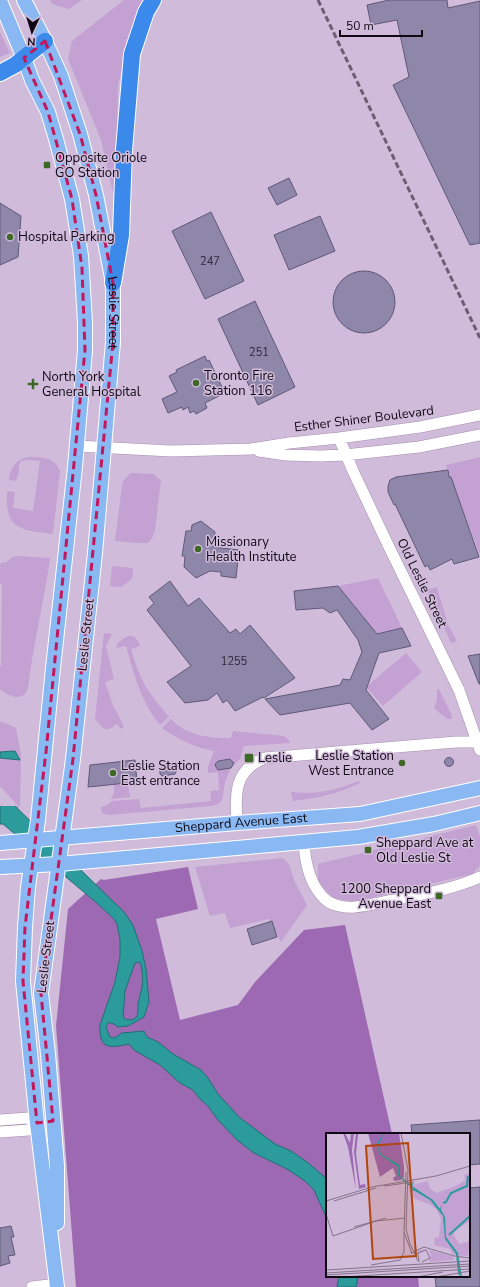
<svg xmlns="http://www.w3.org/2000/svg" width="480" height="1287" font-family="'Nunito Sans',sans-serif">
<rect width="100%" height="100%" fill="#d1bbdb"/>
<path fill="#c3a1d2" d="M50,0H82L69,9L52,4Z
M124,0H143L131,32L118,85L116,206L101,140L68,59L72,41Z
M0,32L10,53L0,57Z
M29,457C42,457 55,457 60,471L53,534C21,530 5,530 7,492L9,491L15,492L13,508L33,511L40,461C7,456 26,469 15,481L9,480C10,468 16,459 29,457Z
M480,457V555L446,465Z
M131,473L153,474L156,476L157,478L161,479L155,530L152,538L148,543H136L115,541L122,485L123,481Z
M18,556L50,558C44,602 33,645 28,688C23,703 8,696 0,689V666H1L2,584H0V565L2,562L5,563L13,557Z
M112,566L133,568L132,579L121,587L110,586Z
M378,578L402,628L377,634L338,586Z
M437,587L448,625L457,641L451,643L427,590Z
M104,633L112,634L106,646L114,679L105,682L113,705L124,727L121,729L117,724C104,733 105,730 95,719Z
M130,636C135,636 139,640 140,646L131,649C140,681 148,692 169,717L160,725C141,702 134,675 126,646L116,648C117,642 124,637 130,636Z
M406,653L422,672L383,706L366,687Z
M439,689L451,714L452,719H447L434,708L437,700V690Z
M171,719C187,736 209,738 231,738L233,731L284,736L289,740L290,743L244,746L240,759L233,765V762L231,759L217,761L215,766L218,769L231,768C229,773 226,778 225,783C222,795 226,804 211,806L109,815L102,813L101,807L107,805L112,801L139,799L141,808L211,801L210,791L219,790L218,772L208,773V767L214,751C194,747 179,740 162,728Z
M0,721L16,728L21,755L20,806L2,824L0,825Z
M359,781L360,783C338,794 317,798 293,801L291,792C317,795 335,790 359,781Z
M128,784L130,797L111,799L114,792V785Z
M476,825L480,837V866L472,874L354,902L333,898L318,882V864Z
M283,858L289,864L294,880L307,905L281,942L269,919L230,928L225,913L210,916L195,867Z"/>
<path fill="#9c69b2" d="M188,867L198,909L156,919L180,1020L238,1005L255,982L304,930L345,925L392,1134H327V1276H418L419,1287H76L56,1026L68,909L101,879L104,880Z"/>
<path fill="#2b9b9c" stroke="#236f73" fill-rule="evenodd" d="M15,751L20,760L0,758V752Z
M0,789L13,804L124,912L133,925L142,951L146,969L149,1002L144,1017L128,1026L118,1027L112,1023H108L106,1027L110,1037L114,1038L122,1033L144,1031L147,1037L158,1042L173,1054L201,1070L208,1078L218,1094L239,1117L275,1144L291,1151L307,1162L327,1179V1219L314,1190L305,1181L287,1169L254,1153L237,1140L218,1120L208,1106L199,1098L193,1090L180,1083L160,1065L134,1050L129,1044C109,1048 99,1050 100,1025L115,982L120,957V939L117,924L114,919L98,904L3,824H0ZM140,962C145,978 142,988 138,1004C138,1007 138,1013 137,1016C134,1021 129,1020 125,1019L123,1017L125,991L135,963Z
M339,1276H358L356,1287H337Z"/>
<path fill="#d1bbdb" d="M0,787L2,788L18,806H0Z"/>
<path fill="#8f87a9" stroke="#5f5877" d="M389,0H447L448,8L480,1V243L470,245L393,85L409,77L397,20L371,25L367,5Z
M289,178L297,195L277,205L268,188Z
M0,203L21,216L18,257L0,265Z
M211,212L244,281L205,299L172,231Z
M320,216L335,251L289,270L274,235Z
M333 302a31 31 0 1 1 62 0a31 31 0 1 1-62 0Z
M255,301L295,387L258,405L218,319Z
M205,356L207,361L209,360L223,389L221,390L223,394L205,403L207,408L196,414L194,411L190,413L188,407L183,410L182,407L168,413L162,399L177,392L169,376L177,372L176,370Z
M448,470L449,477H451L479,557L454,564L452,559L430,570L428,565L425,567L395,504L394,505L388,492V486L390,480L396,477Z
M201,521L215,532L213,547L239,550L236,578L221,576V572L210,571L196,578L184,567L185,556H182L186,531H191L192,525Z
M170,581L188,606L199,598L230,633L236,629L240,634L250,625L295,678L264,698L263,697L235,711L227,700L223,703L217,693L208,700L185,703L167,682L191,666L147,610L154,603L149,597Z
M338,586L377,634L402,628L411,646L379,653L366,690L389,719L372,730L350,703L280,715L265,699L340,685L343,679L350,680L362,652L358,640L337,610L330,613L323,608L296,610L294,591Z
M480,654V684H479L468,656Z
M444.5 762a4.5 4.5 0 1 1 9 0a4.5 4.5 0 1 1-9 0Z
M230,759L234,763L231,768L218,770L216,767L215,764L218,761Z
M135,760L137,782L88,787L90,765Z
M175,765L178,768L175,774L162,776L160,774V770L162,766Z
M272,921L277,937L252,945L247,929Z
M480,1120V1164L469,1165V1134H412L411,1125Z
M480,1187V1287H436L435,1276H469V1188Z
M11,1226L14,1237H11L15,1255L8,1256L10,1263L0,1266V1228Z"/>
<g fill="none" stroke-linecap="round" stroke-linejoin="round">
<g stroke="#a48fae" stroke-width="12">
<path id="minor" d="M339,438L353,471L388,545L459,690L480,750
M76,446L171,451L251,449L289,443L339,438L420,427L480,415
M259,451L286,455L320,456L345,455L419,447L480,435
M237,823C235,795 234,769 265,758L456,742H477
M304,842C305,863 310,886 326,900C333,906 347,908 355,907C368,906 382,902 394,900C423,894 454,889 480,877
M0,1120L28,1118L37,1123L29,1130L0,1132
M32,1287L57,1284"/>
</g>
<g stroke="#fff" stroke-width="16">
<g id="major">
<path id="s1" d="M24,0L45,41L61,76L80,134L96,195L113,283V342L95,553L73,759L41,993L48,1054L57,1166V1223"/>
<path d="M0,1L24,58L32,80L48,112L56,139L72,199L81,256L85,322V350L75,467L53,668L38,820L28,887L25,927L23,981L37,1123L57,1287"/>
<path id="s2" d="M0,843L237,823L360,814L480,788"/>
<path d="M0,867L59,864L358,837L434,824L480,813"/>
</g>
</g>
<g stroke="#fff" stroke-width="18">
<path id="highway" d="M0,73L15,65L45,41
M113,283L121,235L124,150L132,54L146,12L153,0"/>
</g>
<use href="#minor" stroke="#fff" stroke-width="11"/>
<use href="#major" stroke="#89b8f2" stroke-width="14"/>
<use href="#highway" stroke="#3b89ea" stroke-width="16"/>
<path stroke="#6c5d72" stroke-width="3" stroke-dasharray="6 3" stroke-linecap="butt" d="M318,0L480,338"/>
</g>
<path fill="none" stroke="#c2185b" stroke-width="3" stroke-dasharray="8 5" stroke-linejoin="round" d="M45,41L80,134L96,195L113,283V342L73,759L41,993L53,1121L37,1123L23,981L25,927L46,752L85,350L82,268L72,199L48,112L24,58Z"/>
<g fill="#3e6825" stroke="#d1bbdb" stroke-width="1.5">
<rect x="43" y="161" width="8" height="8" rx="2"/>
<circle cx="10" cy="237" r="4"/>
<circle cx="196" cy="383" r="4"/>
<path d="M31 378h4v4h4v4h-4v4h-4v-4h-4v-4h4z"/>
<circle cx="198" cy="549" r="4"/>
<rect x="244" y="753" width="10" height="10" rx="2"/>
<circle cx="402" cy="763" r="4"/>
<circle cx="113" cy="773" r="4"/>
<rect x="364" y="846" width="8" height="8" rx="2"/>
<rect x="435" y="892" width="8" height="8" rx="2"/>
</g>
<g text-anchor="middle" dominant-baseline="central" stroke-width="3" stroke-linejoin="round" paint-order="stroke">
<g font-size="11" fill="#302838">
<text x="210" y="261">247</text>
<text x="259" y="352">251</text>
<text x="234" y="661">1255</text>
</g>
<g font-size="13" fill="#100813" stroke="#d1bbdb" text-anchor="start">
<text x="55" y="158">Opposite Oriole<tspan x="55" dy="15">GO Station</tspan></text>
<text x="18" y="237">Hospital Parking</text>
<text x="204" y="376">Toronto Fire<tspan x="204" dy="15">Station 116</tspan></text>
<text x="42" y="377">North York<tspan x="42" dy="15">General Hospital</tspan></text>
<text x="206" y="542">Missionary<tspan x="206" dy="15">Health Institute</tspan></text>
<text x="394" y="756" text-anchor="end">Leslie Station<tspan x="394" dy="15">West Entrance</tspan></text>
<text x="258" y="758">Leslie</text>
<text x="121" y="766">Leslie Station<tspan x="121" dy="15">East entrance</tspan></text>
<text x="376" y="843">Sheppard Ave at<tspan x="376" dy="15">Old Leslie St</tspan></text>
<text x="431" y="889" text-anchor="end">1200 Sheppard<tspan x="431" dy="15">Avenue East</tspan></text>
</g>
<g font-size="13" fill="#100813" stroke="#d1bbdb">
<text stroke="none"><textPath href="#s1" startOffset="328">Leslie Street</textPath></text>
<text transform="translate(364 419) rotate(-7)">Esther Shiner Boulevard</text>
<text transform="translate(422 583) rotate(64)">Old Leslie Street</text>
<text transform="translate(86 635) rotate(-84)">Leslie Street</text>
<text stroke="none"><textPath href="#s2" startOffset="242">Sheppard Avenue East</textPath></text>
<text transform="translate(46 957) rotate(-83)">Leslie Street</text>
</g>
</g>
<g transform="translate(326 1133)">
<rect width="144" height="144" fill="#d1bbdb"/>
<path d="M144,40V88L129,98L128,102L133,111L144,108L142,123L127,122L124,116L108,112L109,105L113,104L115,86L111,77L103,71L89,66L84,59L83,53L102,48L104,56L111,60L132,52L139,47L138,42ZM99,116L128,124V127L103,129L105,122L103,118L100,116L91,122L88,119Z" fill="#c3a1d2"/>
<path d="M17,0H19L24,10L25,0H28L26,17L30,57L22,14ZM30,0H73L78,34V44L75,47L68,48L67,45L70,43L67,35L54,44L42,0L32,1L30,21L34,52L39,51L40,54L33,56L28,19Z" fill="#9c69b2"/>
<path d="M58,0L52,13L55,21L74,32V43L84,51L88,50L86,53L107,67L114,76L116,71L115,77L119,84L120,104L132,120L136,144L132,141L130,121L119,106L117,83L104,67L89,58L84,57L87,56L72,43V34L53,21L51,10Z" fill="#2b9b9c"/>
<path fill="none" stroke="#2b9b9c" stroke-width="2" d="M117,70L120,69L125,60L141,53L142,43M123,102L144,83"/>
<path fill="none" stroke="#84738b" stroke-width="1" d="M75,0L82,37L80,96L84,111L92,128M80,39L78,99L86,121M58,53L88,49M0,68L46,54L110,43L144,33M8,68L50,55M0,81L7,103L50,88L79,85M28,94L60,85M85,120L98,114L128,123L144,125M93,129L92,120L100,117L104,125L96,129M45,132L74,127L78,119V99M0,137L144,128M0,140L144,131M0,142L144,133M17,144L144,136M91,144L117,139M110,144L144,138"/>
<path fill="#b2450e" fill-opacity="0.15" stroke="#b2450e" stroke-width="2" d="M82,10L90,123L47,126L40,13Z"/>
<rect width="144" height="144" fill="none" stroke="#100813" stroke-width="2"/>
</g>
<g transform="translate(32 32) rotate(184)" stroke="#d1bbdb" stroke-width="3" paint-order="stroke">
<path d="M0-3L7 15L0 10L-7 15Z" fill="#100813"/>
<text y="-6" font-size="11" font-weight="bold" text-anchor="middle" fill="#100813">N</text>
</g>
<path d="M340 30v6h82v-6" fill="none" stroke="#100813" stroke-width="2"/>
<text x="346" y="30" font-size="12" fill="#100813" stroke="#d1bbdb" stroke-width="3" paint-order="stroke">50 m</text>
</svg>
